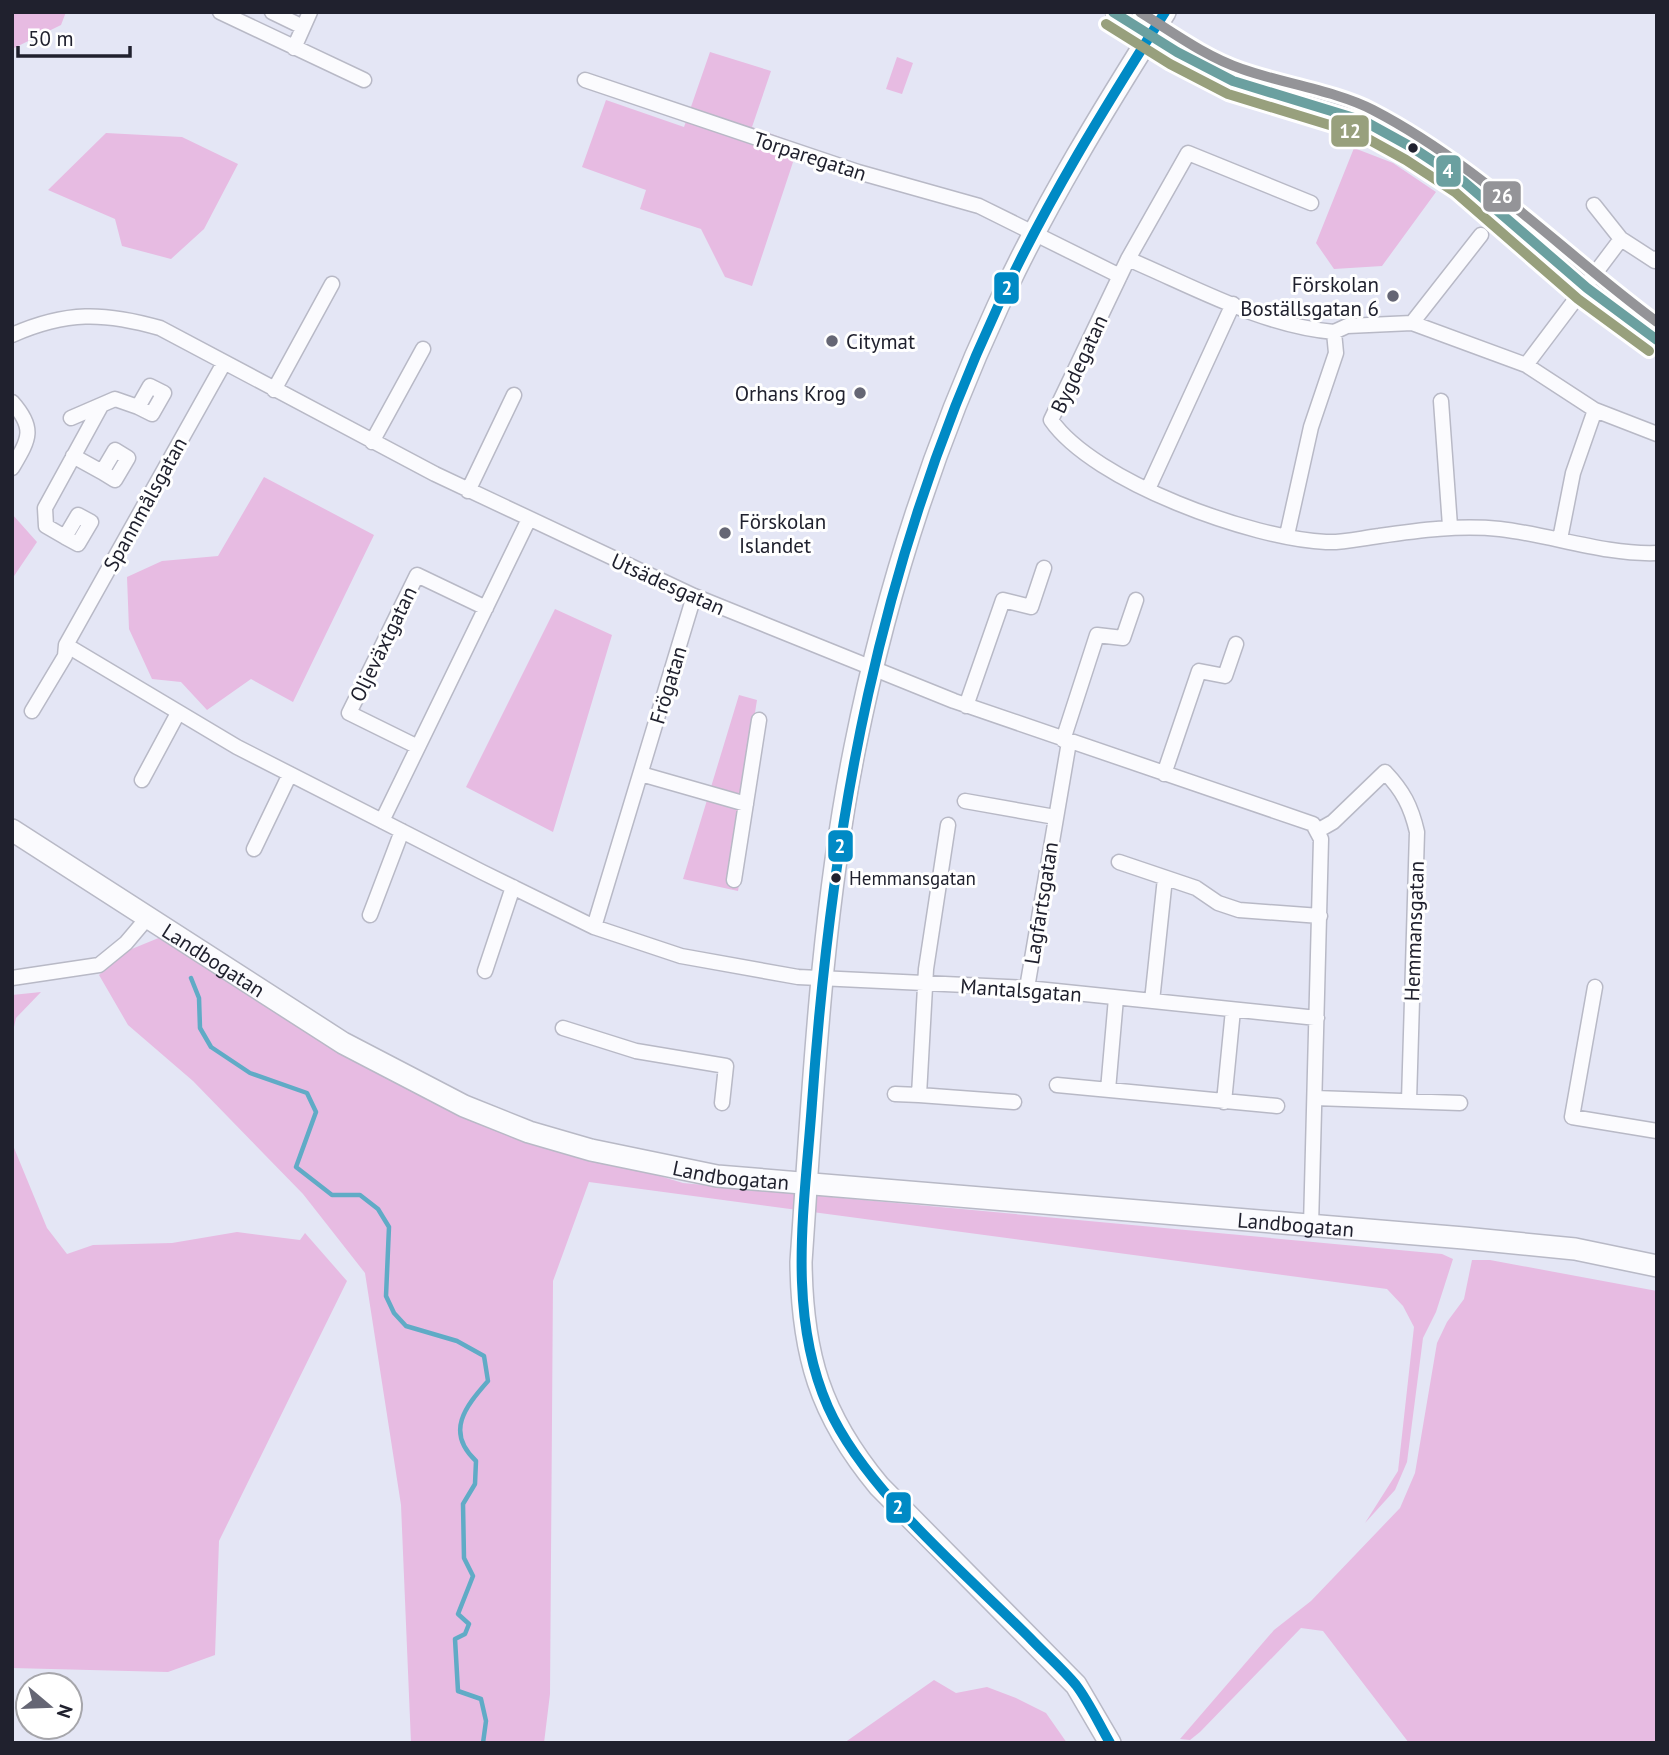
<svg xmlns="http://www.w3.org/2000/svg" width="1669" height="1755" font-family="'PT Sans',sans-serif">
<rect width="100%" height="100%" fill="#e4e6f5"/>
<path fill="#e7bbe2" d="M12,12H66L61,25L12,49Z
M710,52L771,71L752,127L799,144L752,286L725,277L701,229L640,209L646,190L582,167L606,100L684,127Z
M897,57L913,63L902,94L886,89Z
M106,133L182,137L238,164L204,229L171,259L122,246L115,219L48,190Z
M1354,148L1393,163L1436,192L1382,266L1334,269L1316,243Z
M264,477L374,535L293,702L251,679L207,710L181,682L152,679L129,629L127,577L162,561L218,556Z
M12,514L37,542L12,579Z
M555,609L612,635L553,832L466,787Z
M739,695L757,700L728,883L739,885L738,891L683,879Z
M161,937L557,1145L683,1183L1442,1254L1453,1259L1436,1312L1423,1338L1407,1462L1395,1490L1365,1523L1398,1471L1414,1327L1403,1306L1387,1289L589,1182L553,1281L550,1694L544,1743H411L401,1505L365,1273L303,1194L193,1081L128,1025L99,975L122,953Z
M41,992L16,1018L12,1036V995Z
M12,1143L47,1228L67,1254L93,1245L172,1243L237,1232L300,1240L305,1233L347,1281L219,1541L215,1655L168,1672L12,1668Z
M1472,1260H1490L1657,1291V1743H1409L1323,1631L1301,1628L1200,1732L1190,1740L1180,1739L1274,1630L1311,1601L1400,1508L1415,1473L1437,1343L1447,1322L1464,1299Z
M934,1680L956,1693L987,1687L1016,1698L1046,1713L1067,1743H844Z"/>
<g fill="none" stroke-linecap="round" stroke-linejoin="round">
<path stroke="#60abc6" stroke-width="4.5" d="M191,978L199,998L200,1028L211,1047L250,1073L307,1093L316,1112L296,1167L332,1195H360L378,1209L389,1227L386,1296L394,1313L406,1326L457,1341L484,1356L488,1381C465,1407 445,1432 476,1461L475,1484L463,1504L464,1558L473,1576L458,1614L469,1624L465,1634L455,1639L458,1691L481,1699L486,1721L483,1743"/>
<g stroke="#b8b9c6" stroke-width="17">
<path id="street" d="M220,12L364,80
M272,12L303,27
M1113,12L1177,52L1233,81L1364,121L1413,148L1463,181L1587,288L1657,340
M294,48L310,12
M585,80L858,172L979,206L1120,276
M1311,203L1188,153L1128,259L1051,420C1094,482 1253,539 1326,542C1343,543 1362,538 1379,536C1420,530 1459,525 1500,529C1552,535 1605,555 1657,553
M1594,205L1621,239
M1128,259C1194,287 1263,326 1334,332
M1412,323L1481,235
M1334,332L1347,326L1412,323L1526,365L1595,410L1657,434
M12,335C66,311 104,312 160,328L435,474L694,596L954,701L1313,824L1321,839L1311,1226
M1526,365L1621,239L1655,261L1657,258
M150,386L164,393L152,414L138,407Z
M274,390L332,284
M1441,401L1450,526
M12,402C36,429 29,439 12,468
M71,418L115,399L138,407
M372,442L423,349
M115,450L128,458L115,480L102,472Z
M73,456L102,472
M1148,489L1233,304
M468,491L514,395
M78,515L91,522L78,544L65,537Z
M1287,535L1311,427L1336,353L1334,332
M65,537L46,526L45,508L101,406
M1560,539L1573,473L1595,410
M66,645L237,747L482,872L594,927L681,956L798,977L1027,988L1317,1018
M966,706L1003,600L1031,607L1044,568
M32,711L65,656L66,645L224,363
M1063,740L1097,635L1123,638L1136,600
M418,747L349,713L417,575L486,608
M641,774L746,804
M1164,774L1199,671L1225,676L1236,644
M142,780L178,713
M965,801L1055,817
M382,821L528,521
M1319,830L1333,822L1385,772C1403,791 1411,806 1417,832L1409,1101
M254,849L290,774
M1119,862L1196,888L1218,903L1239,910L1320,916
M734,880L759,720
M370,915L402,831
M594,927L694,596
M485,971L513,887
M12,978L99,965L126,943L148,917
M1595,987L1572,1117L1657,1131
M1027,988L1069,742
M1152,1001L1165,878
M563,1028L636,1051L726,1066L722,1103
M1057,1085L1277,1106
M1108,1090L1116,998
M895,1094L919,1095L926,969L948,825
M919,1095L1014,1102
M1315,1098L1460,1103
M1224,1102L1233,1010"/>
</g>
<g stroke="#b8b9c6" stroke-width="24">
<g id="secondary">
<path id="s1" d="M12,830L343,1043L464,1106L529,1132L591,1150L717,1176L1464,1238L1575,1249L1657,1266"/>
<path d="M1110,1743L1076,1685L879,1486C820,1415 802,1354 801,1262C813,1091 821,916 855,747C885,597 933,446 998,306C1045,204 1105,107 1165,12"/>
</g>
</g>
<use href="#street" stroke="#fbfbfe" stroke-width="14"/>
<use href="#secondary" stroke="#fbfbfe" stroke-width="21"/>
<g stroke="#fff" stroke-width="16">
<path id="bus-1" d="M1110,1743C1099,1724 1089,1702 1076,1685C1062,1668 1044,1653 1029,1637C964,1572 865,1490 828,1407C786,1312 805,1203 812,1103C832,822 879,562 999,304C1046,202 1105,107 1165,12"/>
</g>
<g stroke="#fff" stroke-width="16">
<path id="bus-2" d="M1113,12L1177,52L1233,81L1364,121L1413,148L1463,181L1587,288L1657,340"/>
</g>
<g stroke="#fff" stroke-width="16">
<path id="bus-3" d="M1106,24L1170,64L1228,94L1359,134L1406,160L1455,192L1578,299L1649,351"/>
</g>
<g stroke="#fff" stroke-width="16">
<path id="bus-4" d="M1140,12C1172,32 1206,57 1242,69C1281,83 1337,91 1373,110C1479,165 1561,251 1657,322"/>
</g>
<use href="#bus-1" stroke="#008ac5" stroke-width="10"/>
<use href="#bus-2" stroke="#6ba0a0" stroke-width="10"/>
<use href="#bus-3" stroke="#98a07d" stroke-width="10"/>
<use href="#bus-4" stroke="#949498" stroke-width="10"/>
</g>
<g fill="#20212e" stroke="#fff" stroke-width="2.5">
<circle cx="1413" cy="148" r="6"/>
<circle cx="836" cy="878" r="6"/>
</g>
<g fill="#656674" stroke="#fff" stroke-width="2.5">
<circle cx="1393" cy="296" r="7"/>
<circle cx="832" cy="341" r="7"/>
<circle cx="860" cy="393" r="7"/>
<circle cx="725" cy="533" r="7"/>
</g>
<g text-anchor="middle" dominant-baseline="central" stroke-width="6" stroke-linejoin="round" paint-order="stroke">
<g font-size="19" fill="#20212e" stroke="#fff" text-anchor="start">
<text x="849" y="878">Hemmansgatan</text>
</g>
<g font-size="21" fill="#20212e" stroke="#fff">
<text transform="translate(810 156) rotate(18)">Torparegatan</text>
<text transform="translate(1079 364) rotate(-65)">Bygdegatan</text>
<text transform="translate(145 504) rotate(-61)">Spannmålsgatan</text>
<text transform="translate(668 584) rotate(24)">Utsädesgatan</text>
<text transform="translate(383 644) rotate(-64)">Oljeväxtgatan</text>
<text transform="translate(668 685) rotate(-73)">Frögatan</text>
<text transform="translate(1041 903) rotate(-81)">Lagfartsgatan</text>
<text transform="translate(1414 931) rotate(-88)">Hemmansgatan</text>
<text stroke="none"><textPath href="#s1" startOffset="240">Landbogatan</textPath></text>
<text transform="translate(1021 990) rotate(4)">Mantalsgatan</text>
<text stroke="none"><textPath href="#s1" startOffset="807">Landbogatan</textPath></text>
<text stroke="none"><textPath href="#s1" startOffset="1374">Landbogatan</textPath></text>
</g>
<g font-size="21" fill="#20212e" stroke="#fff" text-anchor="end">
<text x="1379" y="284">Förskolan<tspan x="1379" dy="24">Boställsgatan 6</tspan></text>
<text x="846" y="341" text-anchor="start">Citymat</text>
<text x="846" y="393">Orhans Krog</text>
<text x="739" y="521" text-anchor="start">Förskolan<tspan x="739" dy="24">Islandet</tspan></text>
</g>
</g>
<g stroke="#fff" stroke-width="2.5">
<rect x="1330" y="114" width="40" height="34" rx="7" fill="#98a07d"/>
<rect x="1435" y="154" width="27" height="34" rx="7" fill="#6ba0a0"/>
<rect x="1482" y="180" width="40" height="33" rx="7" fill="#949498"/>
<rect x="993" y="271" width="27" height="34" rx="7" fill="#008ac5"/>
<rect x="827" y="829" width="27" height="34" rx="7" fill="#008ac5"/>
<rect x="885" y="1491" width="27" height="33" rx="7" fill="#008ac5"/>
</g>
<g font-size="19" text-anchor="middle" font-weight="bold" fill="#fff">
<text x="1350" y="138">12</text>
<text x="1448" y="178">4</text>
<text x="1502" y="203">26</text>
<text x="1007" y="295">2</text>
<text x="840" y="853">2</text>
<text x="898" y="1514">2</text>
</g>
<rect width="1669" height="1755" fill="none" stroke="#20212e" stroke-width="28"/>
<g transform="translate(49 1706) rotate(109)"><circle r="33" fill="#ffffff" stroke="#a6a6ab" stroke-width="2"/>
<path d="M0-5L12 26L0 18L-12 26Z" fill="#656674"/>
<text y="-10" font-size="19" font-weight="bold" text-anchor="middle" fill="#20212e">N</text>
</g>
<path d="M18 46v10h112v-10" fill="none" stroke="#20212e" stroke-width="3.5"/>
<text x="28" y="46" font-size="21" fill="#20212e" stroke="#ffffff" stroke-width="5" paint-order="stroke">50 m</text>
</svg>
